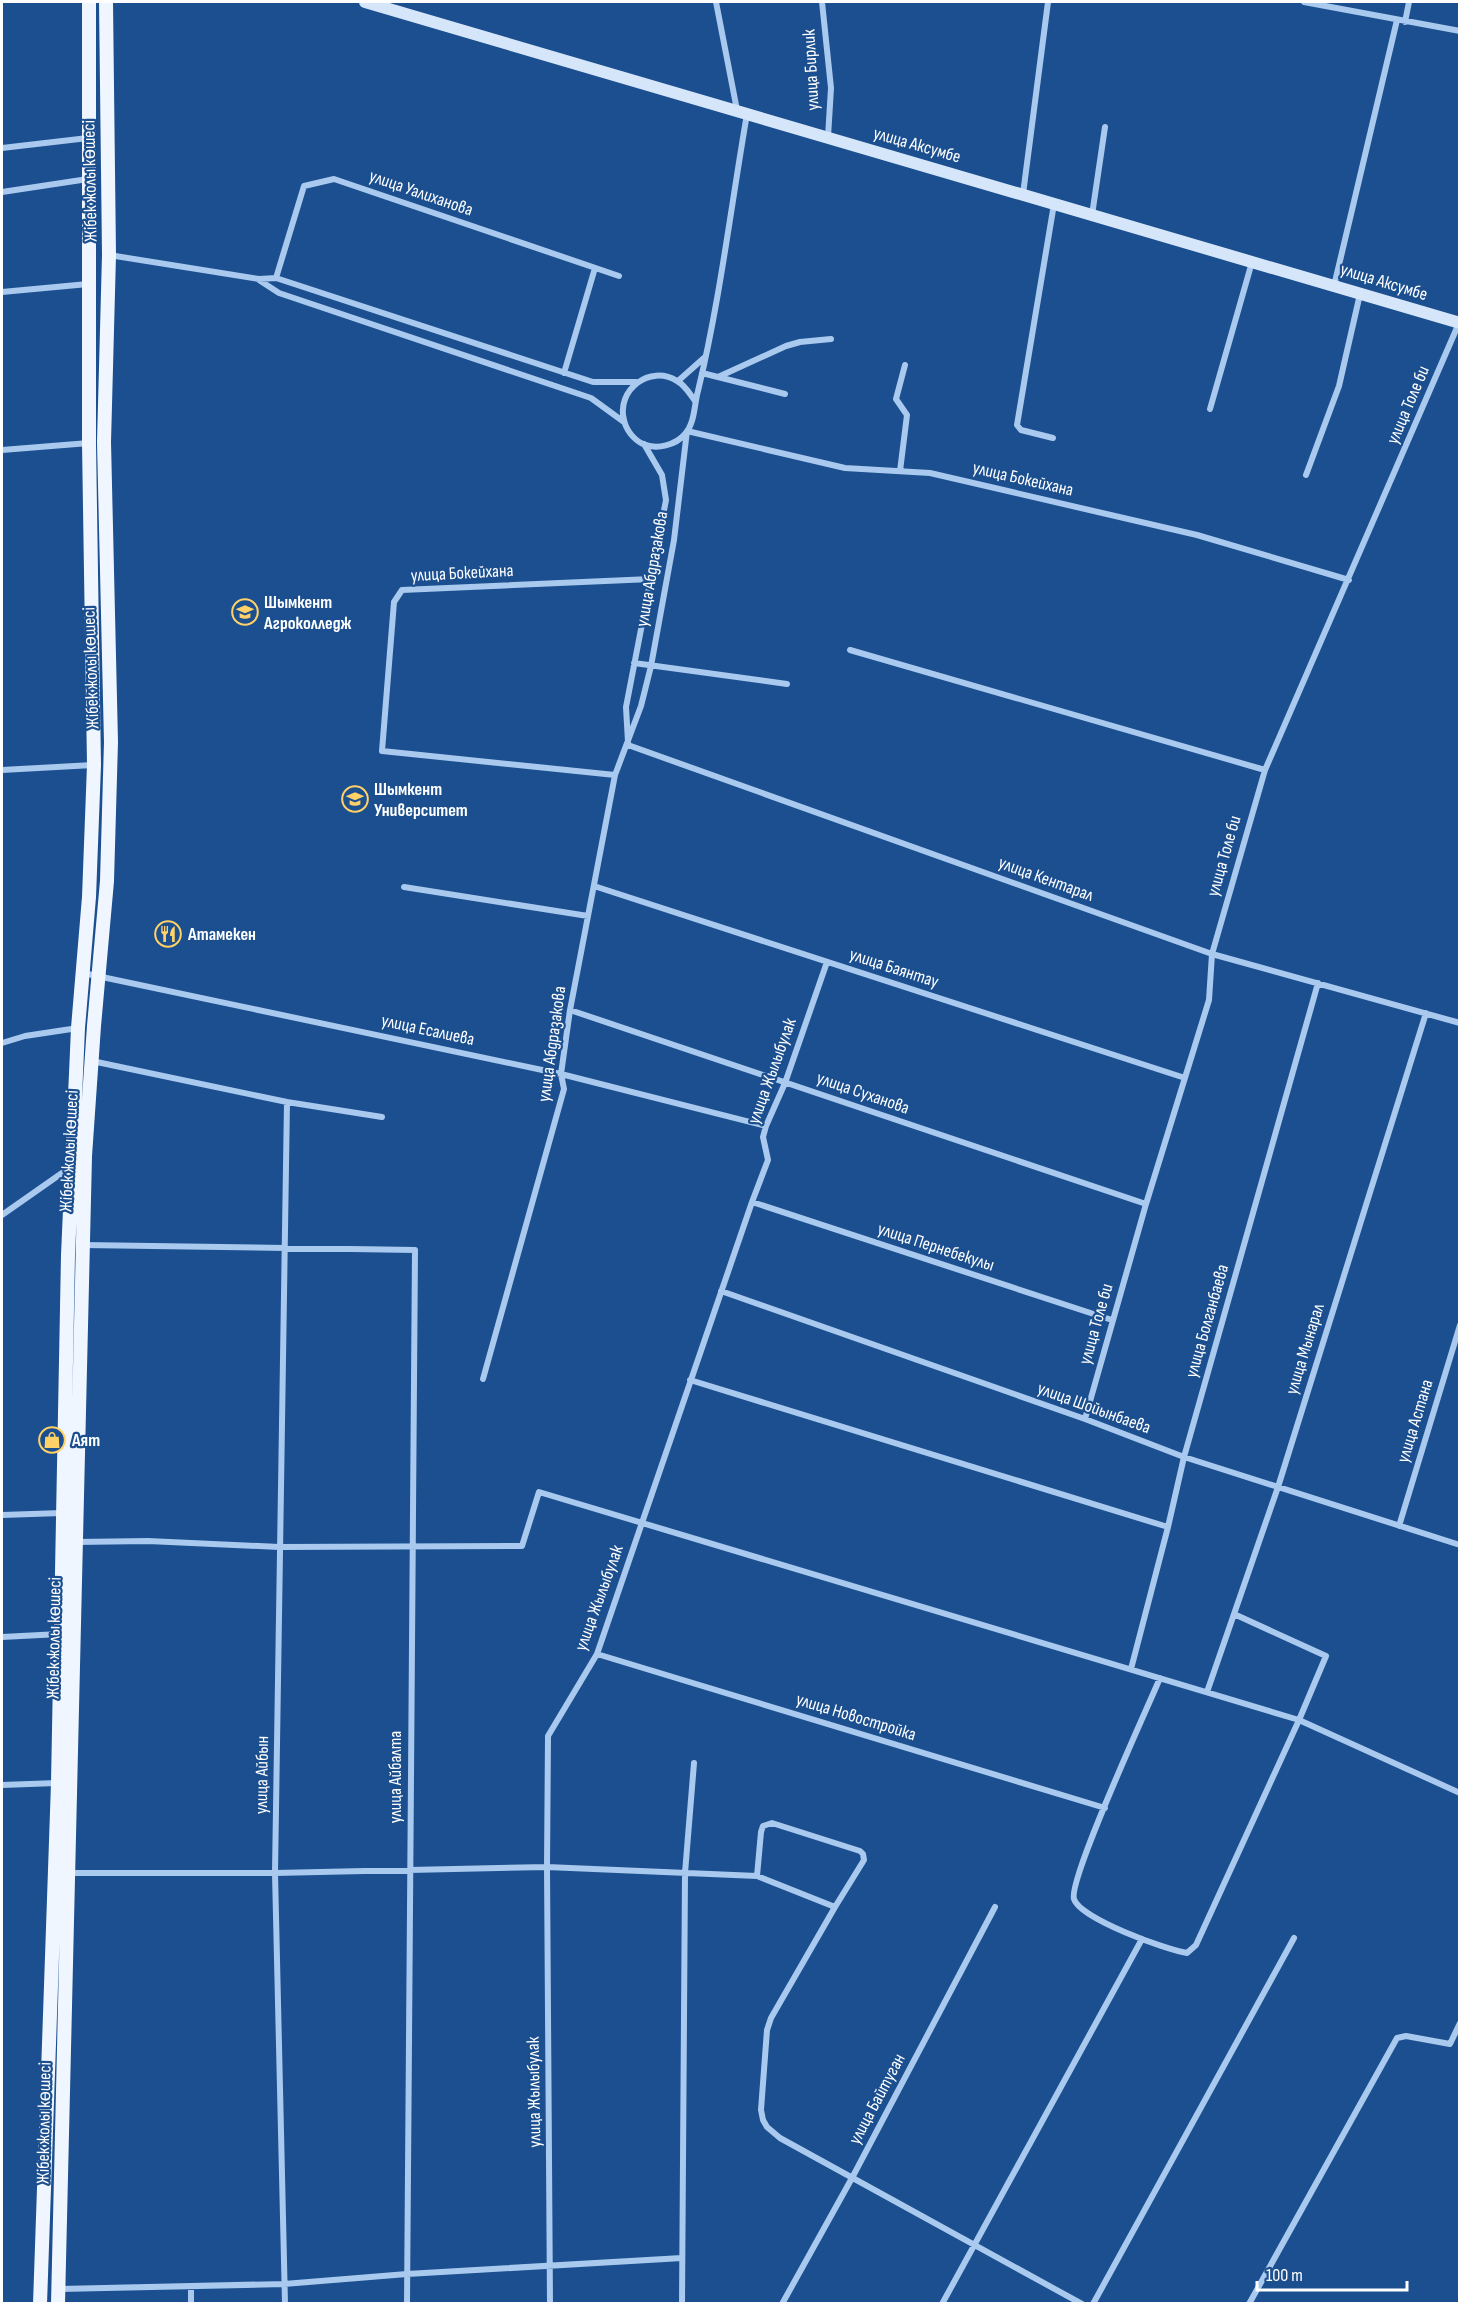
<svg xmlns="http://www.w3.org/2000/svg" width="1461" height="2305" font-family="'Sofia Sans Condensed',sans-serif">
<rect width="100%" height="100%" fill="#1b4f8f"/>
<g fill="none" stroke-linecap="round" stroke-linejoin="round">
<path stroke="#a9c9ee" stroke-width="6" d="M716,2L737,110
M822,2L831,88L828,137
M1304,2L1460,31
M1405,22L1409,2
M2,148L88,138
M2,192L88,179
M1023,194L1048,2
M1092,215L1105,127
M109,255L259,279L276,278L593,382H636
M276,278L304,186L334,179L619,276
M259,280L279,293L591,398L624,422
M1334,286L1397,20
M2,292L88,284
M564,373L595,268
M702,373L785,394
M718,377L786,346L800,342L831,339
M678,381L705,357
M695,401C690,394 685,385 677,381C650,364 616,390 624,420C626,430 634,440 643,444C657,450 676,445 685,434C695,423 694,405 698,391C720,300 731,206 747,114
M1210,409L1252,262
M1053,438L1021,430L1017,425L1054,204
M2,450L89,443
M900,471L907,415L896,399L905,365
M1306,475L1339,386L1360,294
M850,650L1265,770
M634,663L787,684
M628,742L626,707L666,500L662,475L644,444
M628,745L1212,954L1460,1023
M2,770L93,765
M615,775L382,751L394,602L402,590L651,579
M594,886L1185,1078
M404,887L588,916
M83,973L561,1074L766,1126
M570,1010L1146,1204
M2,1043L25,1036L78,1028
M92,1061L287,1102L382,1117
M752,1202L1112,1320
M2,1215L72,1166
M83,1245L415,1250L407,2304
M721,1291L1085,1419L1184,1457L1460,1545
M483,1379L564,1089L561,1074L570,1010L615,775L641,706L651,666L674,540L687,431L845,468L930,473L1197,535L1349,580
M690,1380L1168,1527
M1085,1419L1146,1204L1209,1000L1212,954L1265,770L1459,323
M2,1515L62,1513
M1399,1526L1460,1325
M76,1542L148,1541L279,1547L522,1546L539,1492L1299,1720L1460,1793
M2,1637L60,1634
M597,1654L1105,1808
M1131,1669L1168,1527L1184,1457L1318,983
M1160,1678C1147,1709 1068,1880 1074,1899C1079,1918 1166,1950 1187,1953L1196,1945L1299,1720L1326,1656L1234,1614
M1207,1692L1278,1487L1426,1013
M2,1785L57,1783
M67,1873H275L547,1867L757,1876L835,1907L771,2018L767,2030L761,2110L763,2120L767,2127L780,2138L1082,2304
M757,1876L761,1832L763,1826L772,1823L860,1851L863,1854L864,1860L835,1907
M191,2287V2304
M60,2289L284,2284L407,2274L682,2258
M285,2304L275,1873L287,1102
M550,2304L547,1867L548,1736L597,1654L752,1202L768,1160L763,1137L766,1126L785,1083L827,962
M682,2304L685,1873L694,1763
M782,2304L852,2178L995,1907
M942,2304L1142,1939
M1093,2304L1294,1938
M1249,2304L1397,2038L1406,2036L1450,2044L1460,2023"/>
<path stroke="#d6e6fa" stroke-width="12" d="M365,2L1460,323"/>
<path stroke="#f0f6ff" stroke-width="14" d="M40,2304L58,1783L68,1255L78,1028L89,897L94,765L89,443V2
M58,2304L85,1156L94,1026L107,881L111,742L104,442L109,255L106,2"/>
</g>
<defs>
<g id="university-ring" transform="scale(1.35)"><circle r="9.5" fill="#1b4f8f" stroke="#ffd166" stroke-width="1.5"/><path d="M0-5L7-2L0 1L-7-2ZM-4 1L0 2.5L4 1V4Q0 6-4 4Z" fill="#ffd166"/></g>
<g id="restaurant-ring" transform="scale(1.35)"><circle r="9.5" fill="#1b4f8f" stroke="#ffd166" stroke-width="1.5"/><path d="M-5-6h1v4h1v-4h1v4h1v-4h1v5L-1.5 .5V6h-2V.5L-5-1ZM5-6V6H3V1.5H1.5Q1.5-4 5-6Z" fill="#ffd166"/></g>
<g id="shop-ring" transform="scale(1.35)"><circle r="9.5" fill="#1b4f8f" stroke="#ffd166" stroke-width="1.5"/><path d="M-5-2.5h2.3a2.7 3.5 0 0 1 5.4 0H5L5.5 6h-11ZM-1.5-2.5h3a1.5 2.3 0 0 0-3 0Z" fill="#ffd166"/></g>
</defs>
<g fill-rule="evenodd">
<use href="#university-ring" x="245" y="612"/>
<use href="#university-ring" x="355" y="799"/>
<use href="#restaurant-ring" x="168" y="934"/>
<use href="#shop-ring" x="52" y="1440"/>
</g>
<g text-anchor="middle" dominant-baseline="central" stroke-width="4.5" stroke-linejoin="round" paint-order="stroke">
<g font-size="18" fill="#fff" stroke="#1b4f8f">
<text transform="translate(811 70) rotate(-93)">улица Бирлик</text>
<text transform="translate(917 145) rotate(16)">улица Аксумбе</text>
<text transform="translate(90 181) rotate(-91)">Жібек жолы көшесі</text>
<text transform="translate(421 193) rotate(19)">улица Уалиханова</text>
<text transform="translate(1384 282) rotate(17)">улица Аксумбе</text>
<text transform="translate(1408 405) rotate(-67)">улица Толе би</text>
<text transform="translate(1023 479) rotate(13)">улица Бокейхана</text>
<text transform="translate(652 569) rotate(-80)">улица Абдразакова</text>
<text transform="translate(462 573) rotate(-3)">улица Бокейхана</text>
<text transform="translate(91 668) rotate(-92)">Жібек жолы көшесі</text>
<text transform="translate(1224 856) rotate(-74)">улица Толе би</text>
<text transform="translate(1046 879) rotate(20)">улица Кентарал</text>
<text transform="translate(894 968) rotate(18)">улица Баянтау</text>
<text transform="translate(428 1030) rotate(12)">улица Есалиева</text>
<text transform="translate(552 1044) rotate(-82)">улица Абдразакова</text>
<text transform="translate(772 1071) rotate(-70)">улица Жылыбулак</text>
<text transform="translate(863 1093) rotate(19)">улица Суханова</text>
<text transform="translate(69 1151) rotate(-87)">Жібек жолы көшесі</text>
<text transform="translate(936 1247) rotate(18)">улица Пернебекулы</text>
<text transform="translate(1207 1321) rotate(-74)">улица Болганбаева</text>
<text transform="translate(1096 1324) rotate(-74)">улица Толе би</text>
<text transform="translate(1305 1349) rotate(-73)">улица Мынарал</text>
<text transform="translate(1094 1408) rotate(20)">улица Шойынбаева</text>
<text transform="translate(1415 1421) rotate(-73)">улица Астана</text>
<text transform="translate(599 1598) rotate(-70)">улица Жылыбулак</text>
<text transform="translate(54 1638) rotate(-89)">Жібек жолы көшесі</text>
<text transform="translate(856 1717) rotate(17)">улица Новостройка</text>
<text transform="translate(262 1775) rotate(-89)">улица Айбын</text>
<text transform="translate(395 1777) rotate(-90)">улица Айбалта</text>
<text transform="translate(534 2092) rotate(-91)">улица Жылыбулак</text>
<text transform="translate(877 2099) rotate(-62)">улица Байтуган</text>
<text transform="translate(44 2123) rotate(-89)">Жібек жолы көшесі</text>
</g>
<g font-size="18" font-weight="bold" fill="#fff" stroke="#1b4f8f" text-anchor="start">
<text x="264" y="602">Шымкент<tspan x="264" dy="21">Агроколледж</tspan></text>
<text x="374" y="789">Шымкент<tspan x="374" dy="21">Университет</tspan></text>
<text x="188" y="934">Атамекен</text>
<text x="72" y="1440">Аят</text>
</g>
</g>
<rect width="1461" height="2305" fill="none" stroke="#ffffff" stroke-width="6"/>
<path d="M1257 2281v9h150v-9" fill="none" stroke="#ffffff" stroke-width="3"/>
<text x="1266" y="2281" font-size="18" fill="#ffffff" stroke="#1b4f8f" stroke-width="4.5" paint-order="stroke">100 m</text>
</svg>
